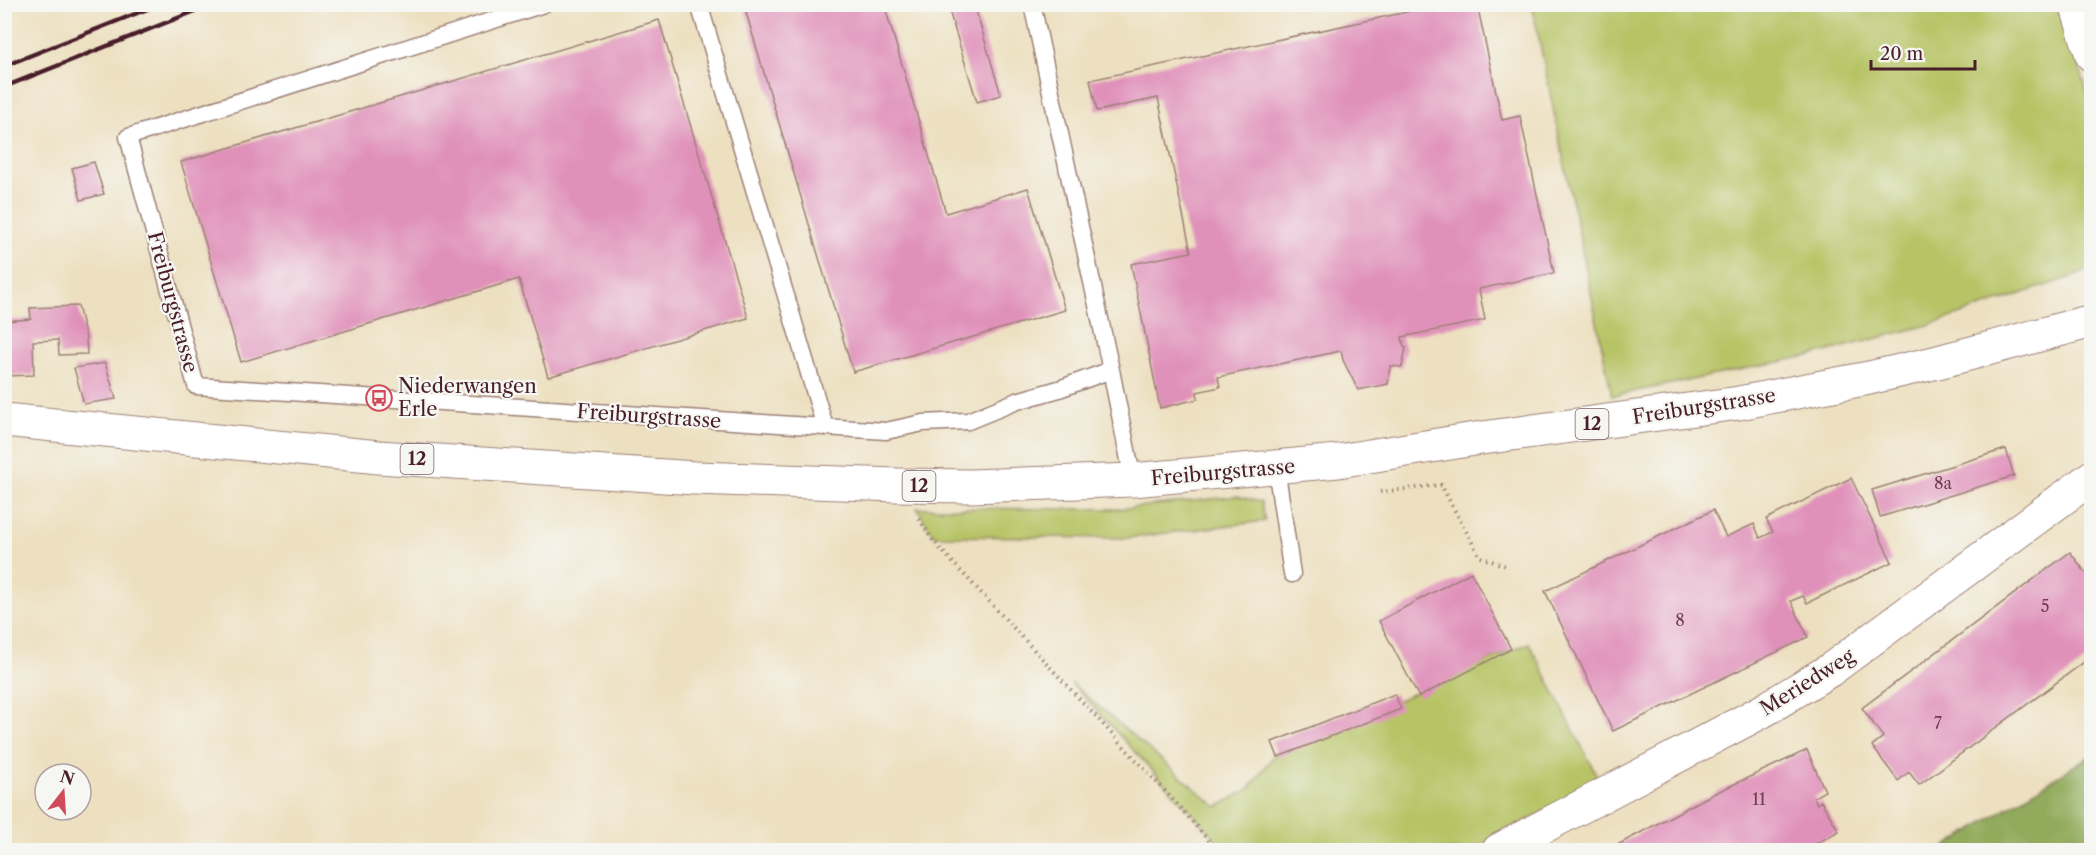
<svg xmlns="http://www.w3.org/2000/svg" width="2096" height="855" font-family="'Libre Caslon Text',serif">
<rect width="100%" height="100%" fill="#f6f6f2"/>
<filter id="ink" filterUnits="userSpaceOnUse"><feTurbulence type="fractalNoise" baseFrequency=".0167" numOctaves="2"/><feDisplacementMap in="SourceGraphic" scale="12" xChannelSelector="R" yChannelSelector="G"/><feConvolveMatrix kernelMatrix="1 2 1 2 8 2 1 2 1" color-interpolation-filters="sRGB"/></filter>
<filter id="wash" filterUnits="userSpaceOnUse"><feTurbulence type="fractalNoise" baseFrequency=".008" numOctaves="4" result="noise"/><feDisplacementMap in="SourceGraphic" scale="24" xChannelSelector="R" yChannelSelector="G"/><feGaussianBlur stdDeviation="1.35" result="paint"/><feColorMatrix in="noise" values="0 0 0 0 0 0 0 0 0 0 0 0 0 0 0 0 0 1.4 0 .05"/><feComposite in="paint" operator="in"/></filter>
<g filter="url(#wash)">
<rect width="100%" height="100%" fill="#ede0c0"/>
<path fill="#b7c466" stroke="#807248" stroke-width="1.5" d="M1532,5H2061L2091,105V268L2080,274L1932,324L1813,355L1612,396Z
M1238,496L1261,502L1265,521L1127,538L934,536L917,508L1119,509Z
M1529,643L1600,782L1471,850H1226L1071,683L1217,807L1250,788L1275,754Z"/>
<path fill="#91aa5b" stroke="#6e6443" stroke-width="1.5" d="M2091,755V850H1940Z"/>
<g id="blocks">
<path fill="#e091ba" d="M759,4H884L946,213L1028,188L1065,310L853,372L745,9Z
M947,4H974L1001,95L977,102Z
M1444,4H1477L1502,120L1520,116L1554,273L1479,289L1485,320L1402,337L1404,347L1406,348L1402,367L1390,366L1388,384L1358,390L1343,360L1341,351L1218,377L1220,387L1197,392L1198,399L1160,408L1131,264L1191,252L1158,98L1097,111L1090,80Z
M659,20L748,318L548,377L519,279L241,362L181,162Z
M94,162L104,194L81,200L72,168Z
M78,306L86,338L87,354L59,355L58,340L33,341L34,375L4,376V321L31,319L30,308Z
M105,363L116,399L84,404L74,368Z
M2006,449L2014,476L1880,517L1872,490Z
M1851,478L1892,562L1807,603L1803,596L1791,601L1808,637L1613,731L1545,591L1713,510L1726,537L1754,524L1760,538L1773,532L1766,519Z
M2070,552L2092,581V656L1919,785L1909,772L1898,781L1872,746L1883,737L1862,708Z
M1471,572L1511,649L1419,697L1379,621Z
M1395,694L1401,709L1278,757L1272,742Z
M1807,750L1825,791L1814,797L1817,804L1821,801L1839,831L1805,850H1608L1711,795Z"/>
</g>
</g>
<g filter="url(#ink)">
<use href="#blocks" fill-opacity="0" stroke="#9c8076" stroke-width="1.5"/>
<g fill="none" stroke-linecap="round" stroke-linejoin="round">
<g stroke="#9c8076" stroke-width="19">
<path id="lane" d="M544,4L128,137L196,386L886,431L923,423L968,421L1017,401L1059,389L1111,370
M699,4L825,427
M1032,4L1111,370L1133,480
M1276,467L1292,574"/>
</g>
<g stroke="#9c8076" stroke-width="35">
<path id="street" d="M2076,4L2092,55
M1499,850L1761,712L1830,670L2092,477"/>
</g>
<g stroke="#9c8076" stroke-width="35">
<path id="primary" d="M4,420L379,457L695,478L897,485L971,486L1133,480L1338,461L1475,439L1739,403L1869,378L1938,362L2092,321"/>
</g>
<path stroke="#9c8076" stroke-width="4" stroke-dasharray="1.5 4.5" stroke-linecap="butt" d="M1380,492L1441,485L1480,557L1509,567
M919,519L933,541L1177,804L1217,850"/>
<use href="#lane" stroke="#fff" stroke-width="16"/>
<use href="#street" stroke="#fff" stroke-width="33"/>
<use href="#primary" stroke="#fff" stroke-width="33"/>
<path stroke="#4a1f2b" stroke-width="4.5" d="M4,66L160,4
M4,87L213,4"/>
</g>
</g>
<defs>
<g id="bus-ring" transform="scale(1.35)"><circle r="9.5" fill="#f6f6f2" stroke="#d1495b" stroke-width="1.5"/><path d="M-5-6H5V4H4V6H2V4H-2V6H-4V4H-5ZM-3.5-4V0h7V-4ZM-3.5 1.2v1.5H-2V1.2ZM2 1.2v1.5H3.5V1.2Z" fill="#d1495b"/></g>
</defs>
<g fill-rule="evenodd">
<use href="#bus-ring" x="379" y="398"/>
</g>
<g text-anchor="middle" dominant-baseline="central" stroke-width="4.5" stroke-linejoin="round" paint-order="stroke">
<g font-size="16" fill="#703c4f">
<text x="1943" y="483">8a</text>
<text x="2045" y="606">5</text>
<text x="1680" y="620">8</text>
<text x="1938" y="723">7</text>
<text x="1759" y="799">11</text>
</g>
<g fill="#f6f6f2" stroke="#7e6067" stroke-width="1.5">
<rect x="1575.5" y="409" width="33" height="30" rx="4.5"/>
<rect x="400.5" y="444" width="33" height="30" rx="4.5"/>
<rect x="902.5" y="471" width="33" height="30" rx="4.5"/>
</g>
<g font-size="18" font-weight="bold" fill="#4a1f2b">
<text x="1592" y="424">12</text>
<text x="417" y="459">12</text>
<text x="919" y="486">12</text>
</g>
<g font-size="20" fill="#4a1f2b" stroke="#f6f6f2">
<text transform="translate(173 302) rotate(75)">Freiburgstrasse</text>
<text transform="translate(1704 406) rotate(-9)">Freiburgstrasse</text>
<text transform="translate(649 416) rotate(4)">Freiburgstrasse</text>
<text transform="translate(1223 472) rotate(-5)">Freiburgstrasse</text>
<text transform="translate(1807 682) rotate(-32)">Meriedweg</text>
</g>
<g font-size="20" fill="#4a1f2b" stroke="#f6f6f2" text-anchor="start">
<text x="398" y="386">Niederwangen<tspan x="398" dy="23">Erle</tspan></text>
</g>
</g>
<rect width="2096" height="855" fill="none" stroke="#f6f6f2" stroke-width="24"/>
<g transform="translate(63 792) rotate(17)"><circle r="28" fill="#f6f6f2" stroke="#b1a0a2" stroke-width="1.5"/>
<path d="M0-4.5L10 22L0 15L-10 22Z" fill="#d1495b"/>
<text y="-9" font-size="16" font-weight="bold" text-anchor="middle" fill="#4a1f2b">N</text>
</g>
<path d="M1871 60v9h104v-9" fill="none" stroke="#4a1f2b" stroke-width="3"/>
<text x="1880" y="60" font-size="18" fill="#4a1f2b" stroke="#f6f6f2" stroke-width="4.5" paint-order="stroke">20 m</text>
</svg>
